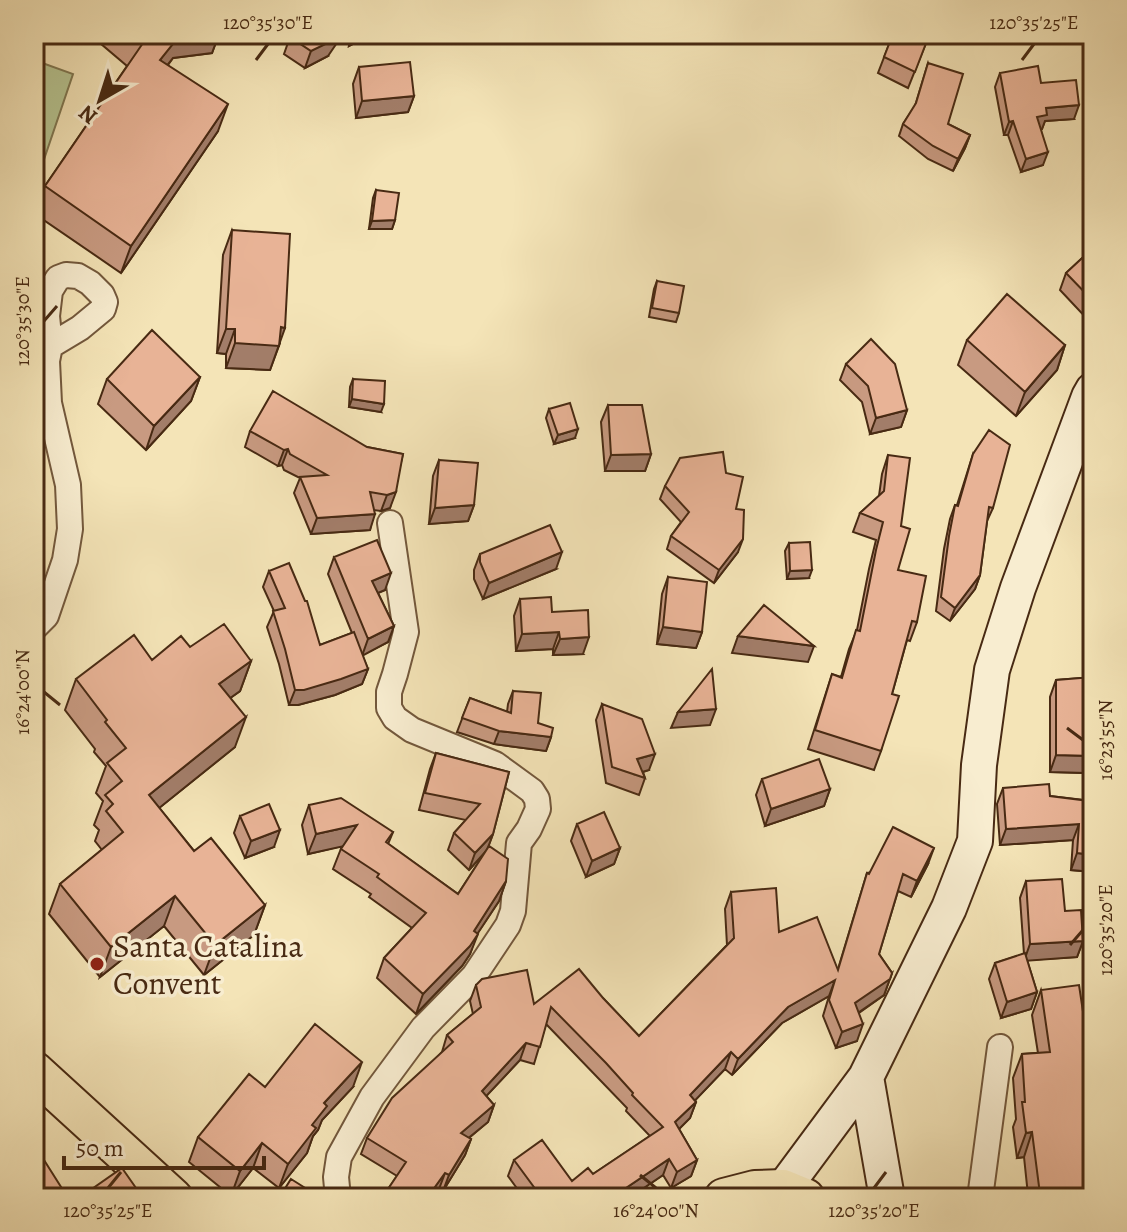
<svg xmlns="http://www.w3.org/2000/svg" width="1127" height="1232" font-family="Alegreya,serif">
<rect width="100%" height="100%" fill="#f4e4b7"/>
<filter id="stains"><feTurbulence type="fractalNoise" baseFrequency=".0025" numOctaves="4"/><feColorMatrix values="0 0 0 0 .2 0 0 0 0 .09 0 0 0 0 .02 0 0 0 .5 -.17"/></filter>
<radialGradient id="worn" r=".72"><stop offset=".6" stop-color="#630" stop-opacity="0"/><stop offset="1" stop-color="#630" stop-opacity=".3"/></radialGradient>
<path fill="#b7c592" stroke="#807852" stroke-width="2" d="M34,60L73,74L38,177L34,176Z"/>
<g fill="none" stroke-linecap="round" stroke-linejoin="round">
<g stroke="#73583c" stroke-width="28">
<path id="street" d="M34,628L46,616L65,560L70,529L68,485L49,403L47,361L50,346L47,316L50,291L58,278L66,275L78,276L90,283L102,295L105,302L103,309L80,328L50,346
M338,1198L336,1177L339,1157L372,1097L423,1028L474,976L508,925L513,911L519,843L529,829L538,809L537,799L532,791L495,764L412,730L395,718L389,708V692L395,674L406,632L390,523
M980,1198L1000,1047"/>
</g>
<g stroke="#482a13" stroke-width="38">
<path id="secondary" d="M866,1077L887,1198
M783,1189L866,1077L949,908L975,841L979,765L992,670L1018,588L1089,397L1093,390"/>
</g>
<g stroke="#482a13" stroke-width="42">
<path id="primary" d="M34,1071L173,1198
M724,1198L755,1190L783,1189L805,1198"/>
</g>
<use href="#street" stroke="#f8edd0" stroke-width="24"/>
<use href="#secondary" stroke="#f8edd0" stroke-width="34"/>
<use href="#primary" stroke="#f4e4b7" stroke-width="38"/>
</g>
<path fill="#c89a81" stroke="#482a13" stroke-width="2" d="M55,34H219L212,53L173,58L168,65L218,131L121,273L35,214L45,186L127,66L101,44L77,37L75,40Z
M348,34H372L349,46Z
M893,34L928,38L908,88L878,73Z
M290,37L328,56L305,68L284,54Z
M928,63L948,124L970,135L965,148L953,171L928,159L899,136L903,124L915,106Z
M359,67L414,96L408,112L356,118L353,84Z
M1000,73L1041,83L1074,119L1045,121L1042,129H1041L1043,165L1021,172L1008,135H1004L995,87Z
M376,190L395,220L392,229H369L373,198Z
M232,230L280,343L270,370L226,368V354L217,353L223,255Z
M1093,248V321L1091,323L1060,290L1066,273Z
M657,281L679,313L676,322L649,317L654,289Z
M967,340L1065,345L1057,370L1016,416L958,365Z
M846,364L907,410L901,427L870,434L862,402L840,380Z
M200,377L191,401L146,450L98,404L107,379Z
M353,379L381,412L349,407L350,387Z
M608,405L651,454L645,471H605L601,422Z
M549,409L575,438L554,444L546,418Z
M250,431L367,447L403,454L390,508L381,511L374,510L370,530L311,534L294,493L300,478L284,470L282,465L278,466L245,447Z
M973,454L993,508L987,521L980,575L975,589L950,621L936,611L944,549L950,519L955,505H957Z
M888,455L901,526L898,570L917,622L910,641L907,640L892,694L881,751L874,770L808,749L832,674L841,677L849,649L857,630L869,569L876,540L853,532L860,513L879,496L882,474Z
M439,460L474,505L468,521L429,524L433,476Z
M726,473L736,509L738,552L714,583L667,549L671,536L681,522L660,499L665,486Z
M789,543L809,578L787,579L785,551Z
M480,554L556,569L483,599L474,579V570Z
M334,557L385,590L378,593L394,626L388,642L362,655L368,669L362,684L335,695L298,705H289L279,664L267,627L274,611L263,587L269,571L320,645L352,633L328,574Z
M668,577L702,632L696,648L657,644L662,594Z
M520,599L583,654L553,655V649L516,651L514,616Z
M190,647L251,661L240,691L230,698L235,747L159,808L194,851L265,905L254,935L204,975L164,926L100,977L49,914L60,884L102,850L95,841L99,830L94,825L103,801L96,793L106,766L94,752L95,749L65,710L76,679L152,660Z
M1093,677V872L1071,870L1073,840L1000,845L997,804L1003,788L1050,796L1084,800L1086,773L1050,772V697L1056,680Z
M513,691L538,723L551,737L546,751L494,744L457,732L470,698L507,712L508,704Z
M602,704L649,770L643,772L645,778L639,795L606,783L596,720Z
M436,753L509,772L493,834L487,850L506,881L499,901L477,934L470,954L462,966L416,1014L377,978L384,958L412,928L369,897L371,894L333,869L342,846L308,854L302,825L309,805L393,832L388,844L458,894L486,851L469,870L448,850L454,833L466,820L419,810L430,769Z
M762,779L830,789L824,806L765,826L756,795Z
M240,816L274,847L245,858L234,833Z
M577,824L620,848L614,864L586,877L571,841Z
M928,864L911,897L898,891L879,954L892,973L884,995L859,1013L857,1041L836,1048L823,1016L829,996L782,1023L732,1075L725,1069L695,1100L696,1102L690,1118L679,1129L697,1160L691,1176L671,1188L663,1175L629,1198H524L508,1176L514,1160L572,1181L593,1174L650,1136L626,1111L627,1108L546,1024L534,1064L520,1060L486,1096L494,1105L488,1122L469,1138L471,1139L465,1155L443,1191L439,1189L432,1198H382L397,1176L361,1154L367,1138L442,1052L447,1035L473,1014L470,1001L476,985L534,1004L603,998L639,1036L727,945L725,909L731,892L779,932L838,969L867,873Z
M1026,881L1065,911L1083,941L1077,957L1027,960L1037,992L1031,1009L1001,1018L989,979L995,963L1024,954L1020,898Z
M1041,990L1093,1198L1028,1195L1024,1157L1017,1158L1013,1127L1016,1119L1013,1078L1022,1054L1038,1053L1032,1015Z
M265,1087H353L322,1120L318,1130L313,1136L307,1153L279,1188L253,1168L231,1196L189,1162L198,1137Z"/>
<path fill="#a27d69" stroke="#482a13" stroke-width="2" d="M178,34H219L212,53L173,58L150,87L160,60Z
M338,34H343L328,56L305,68L311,51Z
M353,34H372L349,46Z
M414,96L408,112L356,118L362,101Z
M228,104L218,131L121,273L131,246Z
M1079,105L1074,119L1045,121L1042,129L1032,131L1037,117L1046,108Z
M1013,121L1008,135H1004L1009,122Z
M970,135L965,148L953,171L958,159Z
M1048,152L1043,165L1021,172L1026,159Z
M395,220L392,229H369L372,221Z
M281,327L285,328L270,370L226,368L235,343Z
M226,329H235L226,354L217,353Z
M1065,345L1057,370L1016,416L1025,392Z
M200,377L191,401L146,450L154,426Z
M352,399L384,404L381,412L349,407Z
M907,410L901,427L870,434L876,418Z
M578,429L575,438L554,444L558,435Z
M288,449L282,465L278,466L284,450Z
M651,454L645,471H605L611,455Z
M396,492L390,508L381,511L387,495Z
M474,505L468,521L429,524L435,508Z
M375,514L370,530L311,534L317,518Z
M743,539L738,552L714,583L719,570Z
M562,552L556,569L483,599L489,583Z
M812,570L809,578L787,579L790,571Z
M391,573L385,590L366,598L372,581Z
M980,575L975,589L950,621L955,608Z
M394,626L388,642L362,656L368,639Z
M663,627L702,632L696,648L657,644Z
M559,632L553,649L516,651L522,634Z
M738,636L814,646L808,662L732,653Z
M589,637L583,654L553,655L560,639Z
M251,661L240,691L208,714L219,684Z
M368,669L362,684L335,695L298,705H289L295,690Z
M716,709L710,725L671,728L678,712Z
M246,717L235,747L138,825L149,795Z
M499,731L551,737L546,751L494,744Z
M655,754L649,770L635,774L637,759Z
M1056,755L1092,756L1086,773L1050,772Z
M830,789L824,806L765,826L771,809Z
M1079,824L1073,840L1000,845L1006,829Z
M357,825L349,845L308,854L316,834Z
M280,830L274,847L245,858L251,841Z
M493,834L487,850L469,870L475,853Z
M620,848L614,864L586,877L592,861Z
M934,848L928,864L911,897L917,881Z
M1077,853L1093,855V872L1071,870Z
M506,881L499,901L468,948L478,934L470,954L462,966L416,1014L423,994L474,931Z
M175,896L164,926L100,977L111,947Z
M265,905L254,935L204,975L215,945Z
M1083,941L1077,957L1024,961L1030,944Z
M892,973L884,995L849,1019L855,1003Z
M835,980L829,996L782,1023L732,1075L738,1059L788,1007Z
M1037,992L1031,1009L1001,1018L1007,1002Z
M863,1024L857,1041L836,1048L842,1032Z
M526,1043L520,1060L476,1107L482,1091Z
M731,1052L725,1069L684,1112L690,1095Z
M362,1062L353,1087L322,1120L318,1130L313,1136L307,1153L279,1188L288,1164L324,1103Z
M696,1102L690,1118L669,1139L675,1122Z
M494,1105L488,1122L455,1149L461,1133Z
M1032,1132L1024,1157L1017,1158L1026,1133Z
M471,1139L465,1155L443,1191L449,1175Z
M262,1143L253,1168L231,1196L240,1171Z
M669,1159L663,1175L629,1198H616L617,1194Z
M697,1160L691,1176L671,1188L677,1172Z
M445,1173L439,1189L432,1198H427Z
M614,1189L611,1198H603Z"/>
<path fill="#e8b396" stroke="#482a13" stroke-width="2" d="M132,34H181L160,60L228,104L131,246L45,186L143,43Z
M293,34H338L334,40L311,51L290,37Z
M893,34H917L928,38L915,72L884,57Z
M410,62L414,96L362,101L359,67Z
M928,63L963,74L948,124L970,135L958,159L933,146L903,124L916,103Z
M1038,66L1041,83L1076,80L1079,105L1046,108L1047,115L1037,117L1048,152L1026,159L1013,121L1009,122L1000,73Z
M376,190L399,193L395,220L372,221Z
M232,230L290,234L285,328L281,327L279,346L235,343V329H226Z
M1093,248V301L1066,273Z
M657,281L684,286L679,313L652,308Z
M1007,294L1065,345L1025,392L967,340Z
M152,330L200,377L154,426L107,379Z
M871,339L895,364L907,410L876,418L868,386L846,364Z
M353,379L385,381L384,404L352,399Z
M273,391L367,447L403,454L396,492L387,495L370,492L375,514L317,518L300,477L327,475L290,454L288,449L284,450L250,431Z
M570,403L578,429L558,435L549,409Z
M608,405H642L651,454L611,455Z
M989,430L1010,445L993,508L989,507L980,575L955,608L941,597L949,536L955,505L958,506L973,454Z
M723,452L726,473L743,477L736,509L744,510L743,539L719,570L671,536L689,512L665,486L680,458Z
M888,455L910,458L901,526L910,529L898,570L926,576L917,622L912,621L892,694L899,696L881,751L815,730L832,674L842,678L856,630L860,631L876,550L883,522L860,513L884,491Z
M439,460L478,463L474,505L435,508Z
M550,525L562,552L489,583L480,562V554Z
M377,540L391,573L372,581L394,626L368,639L334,557Z
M810,542L812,570L790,571L789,543Z
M289,563L305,601H307L320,645L354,632L368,669L341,679L304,690H295L285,649L273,611L285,608L269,571Z
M668,577L707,582L702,632L663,627Z
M551,597L552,612L588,610L589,637L560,639L559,632L522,634L520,599Z
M764,605L814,646L738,636Z
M224,624L251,661L219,684L246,717L149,795L194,851L211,838L265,905L215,945L175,896L111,947L60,884L123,832L106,811L113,804L105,795L122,781L107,763L126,748L105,722L107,720L76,679L134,635L152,660L181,636L190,647Z
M712,669L716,709L678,712Z
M1093,677V855L1077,853L1079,824L1006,829L1003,788L1049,784L1050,796L1090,801L1092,756L1056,755V680Z
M513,691L541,693L538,723L553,728L551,737L499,731L462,718L470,698L511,713Z
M602,704L642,719L655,754L637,759L645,778L612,767Z
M436,753L509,772L493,834L475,853L454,833L480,804L425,793Z
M819,759L830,789L771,809L762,779Z
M341,798L393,832L386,842L458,894L489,846L508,859L506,881L474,931L478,934L470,946L423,994L384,958L426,913L377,877L379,874L341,849L357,825L316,834L309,805Z
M269,804L280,830L251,841L240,816Z
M604,812L620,848L592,861L577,824Z
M893,827L934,848L917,881L903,874L879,954L892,973L890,979L855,1003L863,1024L842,1032L829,1000L835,980L788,1007L738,1059L731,1052L690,1095L696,1102L675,1122L697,1160L677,1172L669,1159L617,1194L614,1189L603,1198H542L514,1160L542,1140L572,1181L588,1168L593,1174L663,1127L632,1095L633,1093L606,1063L551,1007L540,1047L526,1043L482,1091L494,1105L461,1133L471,1139L449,1175L445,1173L427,1198H382L406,1162L367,1138L392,1098L453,1042L447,1035L481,1007L476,985L482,979L527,970L534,1004L579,969L603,998L639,1036L734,938L731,892L776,888L779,932L817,917L838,970L867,873L869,874Z
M1062,879L1065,911L1081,910L1083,941L1030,944L1026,881Z
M1025,953L1037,992L1007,1002L995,963Z
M1079,985L1091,1065H1093V1198H996L1040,1194L1032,1132L1026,1133L1022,1102H1025L1022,1054L1050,1052L1041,990Z
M315,1024L362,1062L324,1103L327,1106L312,1125L316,1128L288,1164L262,1143L240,1171L198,1137L249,1074L265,1087Z
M44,1160L68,1198H34V1166Z
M122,1168L143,1198H79Z
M291,1179L321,1198H279Z"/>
<path fill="none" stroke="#482a13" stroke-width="3" d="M256,60L268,44M1022,60L1034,44M44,321L57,306M44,692L60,705M1067,728L1083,740M1070,945L1083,930M640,1175L656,1188M108,1188L121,1172M874,1188L886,1172"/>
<circle fill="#8f2418" stroke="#f8edd0" stroke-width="3" cx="97" cy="964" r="8"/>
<g text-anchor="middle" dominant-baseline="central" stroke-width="7" stroke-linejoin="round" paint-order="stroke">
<g font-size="32" fill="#482a13" stroke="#f8edd0" text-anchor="start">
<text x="113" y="946">Santa Catalina<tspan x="113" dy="37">Convent</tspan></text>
</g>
</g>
<rect width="1127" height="1232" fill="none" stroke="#f4e4b7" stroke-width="88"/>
<g transform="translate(100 100) rotate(219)" stroke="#f8edd0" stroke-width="6" paint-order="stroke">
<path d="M0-6L14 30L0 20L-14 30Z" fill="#482a13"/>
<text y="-12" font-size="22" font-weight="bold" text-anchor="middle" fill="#482a13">N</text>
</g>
<path d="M64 1156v12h200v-12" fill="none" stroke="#482a13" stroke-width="4"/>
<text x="76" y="1156" font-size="24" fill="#482a13" stroke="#f8edd0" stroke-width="6" paint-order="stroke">50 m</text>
<rect x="44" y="44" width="1039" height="1144" fill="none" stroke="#482a13" stroke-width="3"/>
<g font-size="20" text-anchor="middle" fill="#482a13">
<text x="268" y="29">120°35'30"E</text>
<text x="1034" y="29">120°35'25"E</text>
<text transform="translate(22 321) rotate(-90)" y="7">120°35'30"E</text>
<text transform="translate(22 692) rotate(-90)" y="7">16°24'00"N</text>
<text transform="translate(1105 740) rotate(-90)" y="7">16°23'55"N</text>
<text transform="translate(1105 930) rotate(-90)" y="7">120°35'20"E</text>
<text x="108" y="1217">120°35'25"E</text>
<text x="656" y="1217">16°24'00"N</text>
<text x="874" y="1217">120°35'20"E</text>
</g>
<rect width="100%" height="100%" filter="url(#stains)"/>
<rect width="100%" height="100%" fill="url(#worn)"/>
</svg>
